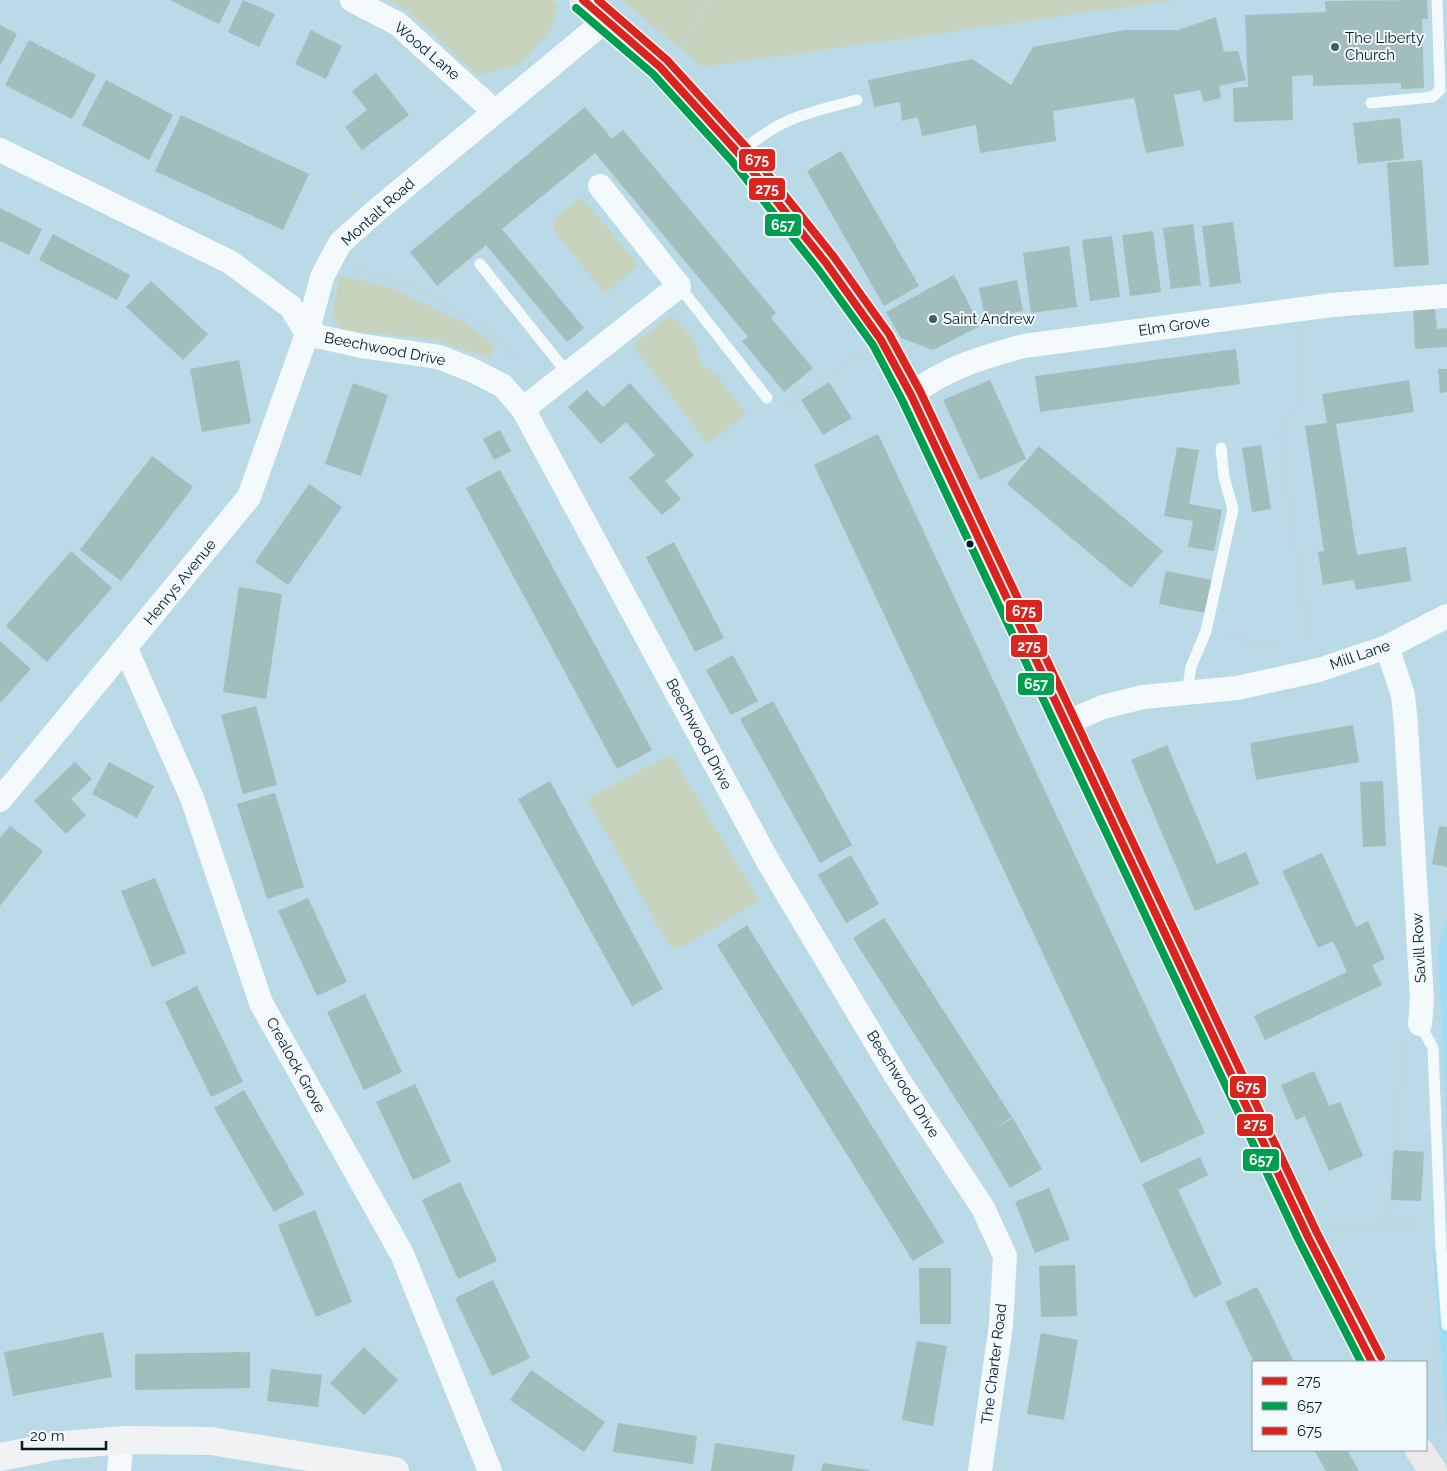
<svg xmlns="http://www.w3.org/2000/svg" width="1447" height="1471" font-family="Raleway,sans-serif">
<rect width="100%" height="100%" fill="#b9dae6"/>
<path fill="#9eddf3" d="M1447,918V1221V1129L1438,948Z
M1447,1248V1430L1433,1250Z"/>
<path fill="#c7d3bc" d="M388,0H551L558,6L550,31L519,65L477,75L406,9Z
M621,0H1174L703,67Z
M581,197L638,265L605,294L554,231L555,218Z
M339,275L391,288L465,323L494,345L490,358L433,339L343,330L333,317Z
M667,317H674L694,341L701,365L717,375L746,414L708,444L633,346Z
M671,754L759,901L678,949L669,946L587,799Z"/>
<path fill="#a1bdbc" d="M170,0H231L219,24Z
M243,0L275,14L259,47L228,32Z
M1427,0L1428,19H1422L1424,88L1401,89V83L1313,86V75L1292,76L1293,120L1234,122L1233,88L1248,87L1245,15L1326,12L1325,1Z
M1216,17L1224,52L1238,51L1246,80L1219,86L1221,98L1204,102L1200,90L1174,95L1184,146L1146,153L1134,98L1053,111L1056,141L980,153L976,125L922,136L918,117L902,121L900,102L874,107L868,80L972,59L1011,85L1033,47L1125,30H1178Z
M0,25L17,34L0,66Z
M311,30L342,46L326,79L295,64Z
M29,40L96,75L72,119L5,85Z
M376,73L409,115L362,150L345,127L367,110L352,91Z
M106,80L173,115L149,160L82,125Z
M585,107L612,139L623,130L776,313L771,318L813,368L784,392L742,341L748,337L595,153L502,229L584,328L567,342L486,245L437,286L410,252Z
M181,115L309,174L283,230L155,171Z
M1400,118L1404,159L1358,164L1353,123Z
M841,151L919,286L884,306L807,171Z
M1422,160L1429,265L1394,267L1387,163Z
M0,208L42,229L29,255L0,241Z
M1233,222L1241,283L1210,287L1202,226Z
M1193,224L1201,285L1171,289L1163,228Z
M1153,231L1161,292L1130,296L1122,235Z
M53,234L130,275L117,300L39,260Z
M1112,236L1120,297L1090,301L1082,240Z
M1069,246L1077,307L1031,313L1023,253Z
M954,275L980,326L933,350L901,338L886,312Z
M1017,280L1023,311L985,318L979,288Z
M151,281L208,334L183,360L126,307Z
M1435,308L1437,329L1447,328V347L1415,349L1413,309Z
M1236,349L1240,384L1040,412L1035,376Z
M239,360L251,423L202,432L190,369Z
M1438,369H1447V392L1440,393Z
M990,380L1026,459L980,480L943,400Z
M1409,380L1414,412L1336,424L1357,555L1406,547L1411,581L1356,590L1354,580L1323,585L1318,552L1324,551L1305,426L1327,423L1322,394Z
M829,382L852,418L823,435L801,400Z
M353,383L388,395L361,476L325,464Z
M630,383L694,455L665,481L681,499L662,515L629,478L655,455L626,422L601,444L568,407L587,390L603,407Z
M500,430L511,451L494,460L483,439Z
M878,434L1205,1133L1141,1163L814,465Z
M1261,445L1271,509L1252,512L1242,448Z
M1039,446L1163,551L1131,588L1007,484Z
M1177,447L1199,450L1189,504L1222,510L1214,551L1188,547L1193,521L1164,516Z
M152,456L193,487L121,581L80,550Z
M500,470L652,750L617,769L466,488Z
M309,484L342,507L288,585L255,562Z
M674,542L724,638L695,652L646,557Z
M71,551L112,588L47,662L6,626Z
M1166,571L1212,580L1205,613L1159,604Z
M239,587L282,594L266,699L223,692Z
M0,641L31,669L0,703Z
M733,655L758,701L731,715L706,670Z
M773,701L852,845L820,863L740,719Z
M256,706L277,785L243,794L221,715Z
M1353,725L1359,762L1256,780L1250,743Z
M1167,745L1217,864L1246,852L1259,884L1195,911L1131,760Z
M75,762L92,779L71,799L86,815L66,834L34,801Z
M109,762L154,786L137,818L92,794Z
M550,781L663,989L632,1006L518,799Z
M1383,781L1386,846L1363,847L1360,782Z
M275,793L304,887L267,899L237,804Z
M10,826L43,851L0,906V838Z
M1439,826L1447,827V867L1432,864Z
M1322,853L1356,927L1368,921L1385,959L1372,965L1382,985L1265,1040L1254,1016L1347,972L1333,941L1318,948L1282,871Z
M851,855L879,904L846,923L818,875Z
M155,878L186,953L152,967L121,891Z
M308,898L347,982L317,996L278,911Z
M884,918L1012,1117L993,1130L1013,1118L1042,1169L1010,1188L980,1137L853,938Z
M747,925L944,1242L913,1261L717,945Z
M197,986L243,1082L211,1097L165,1002Z
M365,994L402,1072L364,1090L327,1012Z
M1314,1071L1329,1106L1340,1102L1363,1156L1329,1171L1305,1116L1296,1120L1281,1085Z
M415,1084L451,1162L413,1180L376,1102Z
M244,1090L304,1194L274,1212L214,1108Z
M1393,1150L1424,1152L1421,1201L1391,1200Z
M1200,1157L1208,1175L1178,1190L1222,1284L1194,1298L1142,1184Z
M460,1182L497,1261L458,1279L422,1200Z
M1049,1188L1070,1239L1035,1253L1015,1202Z
M315,1210L352,1302L316,1317L278,1225Z
M1075,1265L1077,1316L1041,1317L1039,1266Z
M919,1268H951V1324H920Z
M493,1280L530,1358L492,1376L455,1298Z
M1257,1287L1268,1308L1294,1362H1254L1225,1302Z
M103,1332L112,1377L13,1396L4,1352Z
M1041,1333L1078,1340L1064,1420L1027,1414Z
M917,1341L947,1346L933,1426L902,1420Z
M364,1347L398,1380L364,1415L330,1383Z
M250,1352V1388L135,1390V1354Z
M271,1369L322,1375L318,1407L267,1401Z
M531,1370L605,1422L584,1452L510,1400Z
M618,1423L697,1436L693,1464L613,1452Z
M715,1443L795,1455L792,1471H711Z
M1314,1450H1347L1359,1471H1326Z
M823,1463L869,1470V1471H821Z"/>
<g fill="none" stroke-linecap="round" stroke-linejoin="round">
<path stroke="#c8d3d8" stroke-width="3" stroke-dasharray="4 4" stroke-linecap="butt" d="M680,48L710,0
M356,267C412,285 483,314 518,363
M1298,334C1304,372 1312,396 1281,425L1280,443L1310,645
M786,406L859,355
M1225,636L1282,649
M1385,1224L1402,1067L1406,1046
M1334,1227L1340,1225L1420,1224
M1434,1340L1440,1431"/>
<path stroke="#f4f9fb" stroke-width="11" d="M1371,103L1432,97L1440,90L1437,0
M739,154C779,118 806,113 857,100
M480,264L568,374
M679,286L767,398
M1187,692L1191,667L1206,631L1233,509L1224,477L1221,448
M1420,1024L1433,1048L1441,1248L1447,1325"/>
<path stroke="#f4f9fb" stroke-width="24" d="M352,0L398,24L495,112
M0,150L230,262L291,307L307,334
M307,334L362,346L439,357L474,371L503,386L523,409L769,863L896,1076L983,1208L1005,1256L1001,1325L980,1471
M911,395C945,368 983,357 1024,346L1332,305L1447,296
M523,409L679,286L600,186
M1387,647L1403,695L1406,725L1422,999L1420,1024
M126,649L192,798L261,1003L402,1254L490,1471
M1065,723L1103,707L1143,697L1237,688L1319,670L1387,647L1447,616
M0,800L249,497L307,334L322,277L340,243L377,210L606,20
M119,1471L122,1440"/>
<path stroke="#f0f2f3" stroke-width="28" d="M0,1457L56,1446L122,1440L211,1441L395,1471"/>
<path stroke="#ebeae9" stroke-width="28" d="M583,0L660,67L739,154L826,263L881,340L911,395L1308,1237L1372,1362
M1419,1450L1433,1471"/>
<g stroke="#f3fafd" stroke-width="11">
<path id="bus-1" d="M583,0L660,67L739,154L826,263L881,340L911,395L1308,1237L1372,1362"/>
</g>
<g stroke="#f3fafd" stroke-width="11">
<path id="bus-2" d="M576,8L653,74L731,160L818,269L873,345L902,400L1299,1241L1361,1362"/>
</g>
<g stroke="#f3fafd" stroke-width="11">
<path id="bus-3" d="M598,0L667,60L747,148L834,257L889,334L920,391L1317,1233L1381,1357"/>
</g>
<use href="#bus-1" stroke="#dc241f" stroke-width="8"/>
<use href="#bus-2" stroke="#009f4f" stroke-width="8"/>
<use href="#bus-3" stroke="#dc241f" stroke-width="8"/>
</g>
<g fill="#415e69" stroke="#f3fafd" stroke-width="2">
<circle cx="1335" cy="47" r="5"/>
<circle cx="933" cy="319" r="5"/>
</g>
<circle fill="#001b25" stroke="#f3fafd" stroke-width="2" cx="970" cy="544" r="4.5"/>
<g text-anchor="middle" dominant-baseline="central" stroke-width="4" stroke-linejoin="round" paint-order="stroke">
<g font-size="15" fill="#001b25" stroke="#f3fafd" text-anchor="start">
<text x="1345" y="38">The Liberty<tspan x="1345" dy="17">Church</tspan></text>
<text x="943" y="319">Saint Andrew</text>
</g>
<g font-size="15" fill="#001b25" stroke="#f3fafd">
<text transform="translate(427 51) rotate(40)">Wood Lane</text>
<text transform="translate(378 212) rotate(-42)">Montalt Road</text>
<text transform="translate(1174 326) rotate(-8)">Elm Grove</text>
<text transform="translate(385 349) rotate(11)">Beechwood Drive</text>
<text transform="translate(180 582) rotate(-51)">Henrys Avenue</text>
<text transform="translate(1360 655) rotate(-19)">Mill Lane</text>
<text transform="translate(699 734) rotate(62)">Beechwood Drive</text>
<text transform="translate(1419 948) rotate(-93)">Savill Row</text>
<text transform="translate(296 1065) rotate(61)">Crealock Grove</text>
<text transform="translate(903 1084) rotate(58)">Beechwood Drive</text>
<text transform="translate(994 1364) rotate(-83)">The Charter Road</text>
</g>
</g>
<g stroke="#f3fafd" stroke-width="2">
<rect x="738" y="148" width="38" height="24" rx="5" fill="#dc241f"/>
<rect x="748" y="177" width="38" height="24" rx="5" fill="#dc241f"/>
<rect x="764" y="213" width="38" height="24" rx="5" fill="#009f4f"/>
<rect x="1005" y="599" width="38" height="24" rx="5" fill="#dc241f"/>
<rect x="1010" y="634" width="38" height="24" rx="5" fill="#dc241f"/>
<rect x="1017" y="672" width="38" height="24" rx="5" fill="#009f4f"/>
<rect x="1229" y="1075" width="38" height="24" rx="5" fill="#dc241f"/>
<rect x="1236" y="1113" width="38" height="24" rx="5" fill="#dc241f"/>
<rect x="1242" y="1148" width="38" height="24" rx="5" fill="#009f4f"/>
</g>
<g font-size="14" text-anchor="middle" font-weight="bold" fill="#fff">
<text x="757" y="165">675</text>
<text x="767" y="194">275</text>
<text x="783" y="230">657</text>
<text x="1024" y="616">675</text>
<text x="1029" y="651">275</text>
<text x="1036" y="689">657</text>
<text x="1248" y="1092">675</text>
<text x="1255" y="1129">275</text>
<text x="1261" y="1165">657</text>
</g>
<rect x="1252" y="1361" width="175" height="90" fill="#f3fafd" stroke="#92a1a7"/>
<rect x="1262" y="1377" width="25" height="8" fill="#dc241f" stroke="#92a1a7"/>
<text x="1297" y="1386" font-size="15" fill="#001b25">275</text>
<rect x="1262" y="1402" width="25" height="8" fill="#009f4f" stroke="#92a1a7"/>
<text x="1297" y="1411" font-size="15" fill="#001b25">657</text>
<rect x="1262" y="1427" width="25" height="8" fill="#dc241f" stroke="#92a1a7"/>
<text x="1297" y="1436" font-size="15" fill="#001b25">675</text>
<path d="M22 1441v8h84v-8" fill="none" stroke="#001b25" stroke-width="2.5"/>
<text x="30" y="1441" font-size="15" fill="#001b25" stroke="#f3fafd" stroke-width="4" paint-order="stroke">20 m</text>
</svg>
